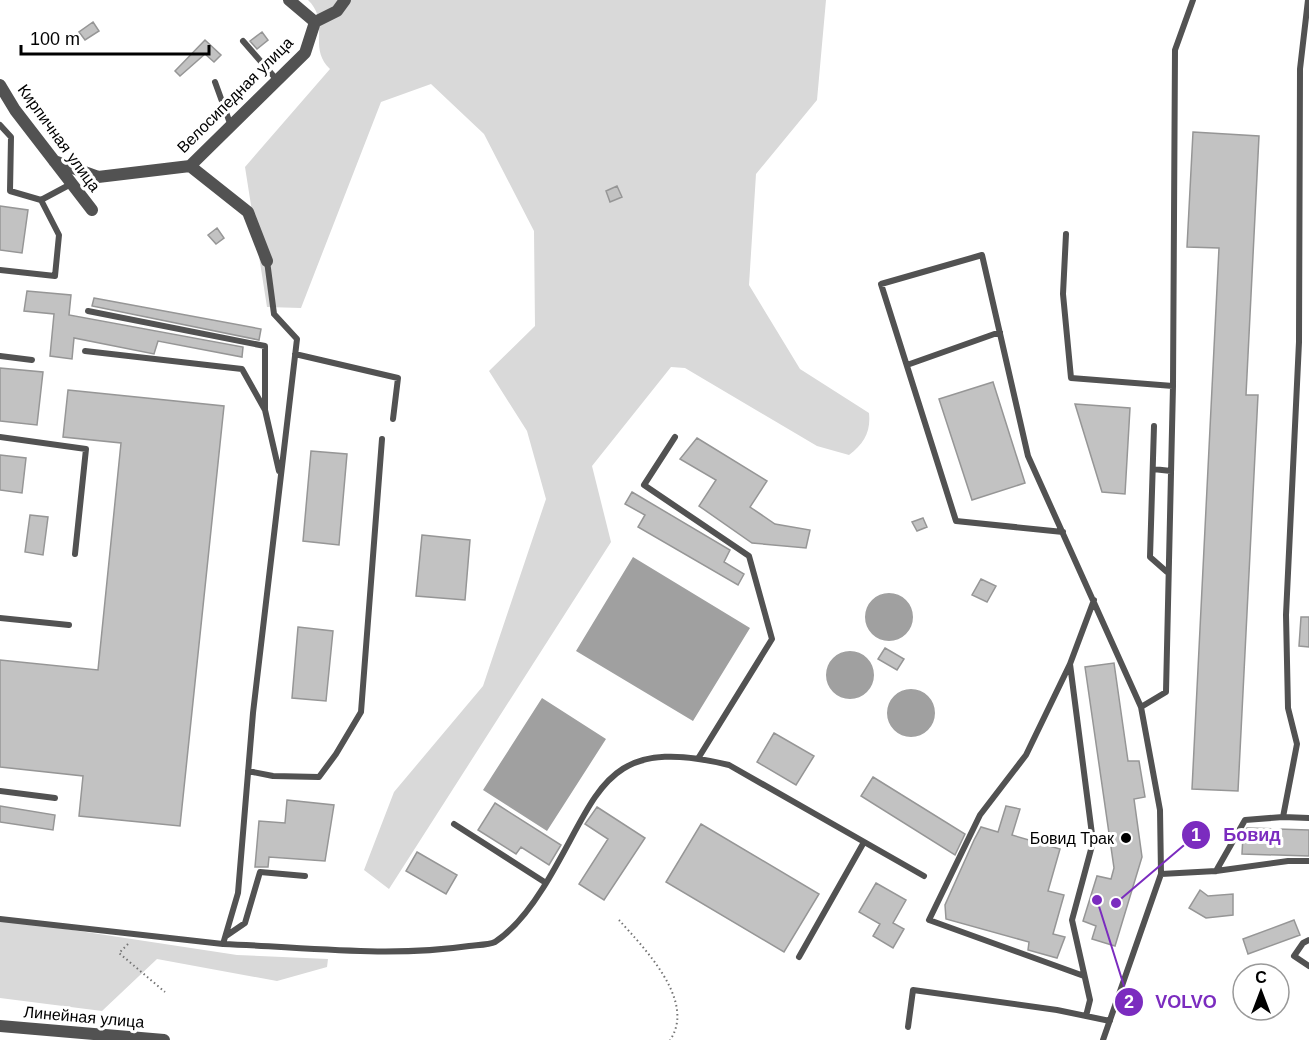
<svg xmlns="http://www.w3.org/2000/svg" width="1309" height="1040" font-family="Helvetica,sans-serif">
<rect width="100%" height="100%" fill="#fff"/>
<path fill="#d9d9d9" d="M308,0H826L817,100L756,174L749,285L800,369L869,413C871,432 864,444 849,455L817,446L685,368L671,367L592,466L611,542L389,889L364,870L394,792L483,686L546,499L527,431L489,371L535,326L534,231L484,134L431,84L381,102L301,308L267,307L245,167L330,69C307,47 331,22 308,0Z
M0,919L237,955L328,959L327,967L277,981L157,959L102,1011L0,998Z"/>
<path fill="#a0a0a0" d="M633,557L750,628L693,721L576,651Z
M865 617a24 24 0 1 1 48 0a24 24 0 1 1-48 0Z
M826 675a24 24 0 1 1 48 0a24 24 0 1 1-48 0Z
M887 713a24 24 0 1 1 48 0a24 24 0 1 1-48 0Z
M542,698L606,739L547,831L483,790Z"/>
<path fill="#c2c2c2" stroke="#969696" stroke-width="1.5" d="M93,22L99,31L85,40L79,32Z
M262,32L268,40L257,49L250,41Z
M205,40L221,55L214,62L205,54L180,76L175,71Z
M1193,132L1259,136L1246,395H1258L1238,791L1192,789L1219,248L1187,247Z
M617,186L622,197L610,202L606,191Z
M0,206L28,210L22,253L0,250Z
M217,228L224,238L216,244L208,235Z
M27,291L71,295L69,315L243,347L242,357L158,341L154,354L74,338L72,359L50,356L54,314L24,311Z
M94,298L261,329L259,340L92,306Z
M0,368L43,372L37,425L0,421Z
M993,382L1025,483L972,500L939,399Z
M68,390L224,406L180,826L79,816L83,776L0,767V660L98,670L121,443L63,437Z
M1075,404L1130,408L1125,494L1102,492Z
M697,438L767,481L750,507L775,524L810,530L806,548L752,543L699,506L716,480L680,459Z
M311,451L347,454L339,545L303,541Z
M0,455L26,458L22,493L0,490Z
M632,492L730,550L724,562L744,574L738,585L638,527L645,515L625,504Z
M30,515L48,517L43,555L25,552Z
M923,518L927,527L917,531L912,522Z
M422,535L470,540L465,600L416,596Z
M981,579L996,586L987,602L972,595Z
M1301,617H1309V647L1299,646Z
M298,627L333,631L326,701L292,698Z
M885,648L904,659L897,670L878,659Z
M1114,663L1128,761H1139L1145,797L1134,799L1142,857L1115,946L1092,939L1096,926L1083,921L1097,876L1111,879L1114,868L1085,667Z
M774,733L814,756L796,785L757,762Z
M873,777L965,834L955,855L861,796Z
M287,800L334,805L325,861L269,857L268,867H255L259,821L285,823Z
M495,803L561,845L549,865L521,847L516,854L478,830Z
M0,806L55,815L53,830L0,822Z
M1006,806L1020,809L1012,835L1060,849L1048,891L1064,895L1053,934L1065,937L1057,958L1028,950L1029,942L946,919L945,905L974,840L981,827L998,832Z
M597,807L645,838L604,900L579,884L608,839L585,824Z
M701,824L819,894L784,952L666,882Z
M1247,828L1309,830V856L1242,854L1243,835Z
M417,852L457,875L446,894L406,871Z
M876,883L906,900L893,923L904,929L893,948L873,936L880,924L859,912Z
M1200,890L1208,896L1233,894V915L1206,918L1189,908Z
M1294,920L1300,935L1248,954L1243,939Z"/>
<g fill="none" stroke-linecap="round" stroke-linejoin="round">
<path stroke="#747474" stroke-width="2" stroke-dasharray="1.5 3" stroke-linecap="butt" d="M619,920C643,947 697,1001 670,1040
M128,944L119,953L165,992"/>
<path stroke="#525252" stroke-width="6" d="M243,41L277,80
M215,82L231,126
M0,125L11,137L10,191L41,200L59,235L55,276L0,270
M41,200L71,184
M1066,234L1063,294L1071,378L1173,386
M88,311L265,346V410L279,471
M85,351L242,369L265,410
M295,354L398,378L393,419
M0,356L32,360
M907,365L1000,332
M1154,426L1150,557L1167,572
M0,437L86,449L75,554
M675,437L644,485L749,556L772,639L699,757
M1153,469L1171,471
M1063,532L956,521L881,284L982,255L1028,456L1141,707L1160,810L1161,874L1103,1040
M0,618L69,625
M1070,664L1026,755L980,815L929,920L1084,976
M1141,707L1166,692L1173,386L1175,50L1193,0
M248,771L273,776L319,777L336,754L361,712L382,439
M0,791L55,798
M1283,817L1309,818
M454,824L546,883
M1216,871L1245,820L1283,817L1297,744L1288,708L1286,615L1299,342L1300,69L1308,0
M1161,874L1216,871L1288,861H1309
M0,919L223,944L238,893L253,713L297,339L274,314L267,261
M226,936L245,923L260,872L305,876
M1309,940L1303,943L1294,956L1309,966
M223,944C304,947 388,958 469,946C476,945 489,945 495,942C515,929 531,907 543,888C600,797 599,733 729,765L924,876
M799,957L864,842
M1086,1016L1090,1000L1072,920L1093,842L1070,664L1094,600
M908,1027L913,990L1057,1010L1110,1021"/>
<path stroke="#525252" stroke-width="12" d="M289,0L315,22
M0,85L15,110L92,210
M54,161L98,177L190,166L305,53L315,22L337,11L345,0
M190,166L248,212L267,261"/>
<path stroke="#525252" stroke-width="12" d="M0,1026L164,1040"/>
</g>
<circle fill="#000" stroke="#fff" stroke-width="2" cx="1126" cy="838" r="6"/>
<g text-anchor="middle" dominant-baseline="central" stroke-width="6" stroke-linejoin="round" paint-order="stroke">
<g font-size="16" fill="#000" stroke="#fff">
<text transform="translate(235 95) rotate(-45)">Велосипедная улица</text>
<text transform="translate(59 138) rotate(54)">Кирпичная улица</text>
<text transform="translate(84 1017) rotate(5)">Линейная улица</text>
</g>
<g font-size="16" fill="#000" stroke="#fff" text-anchor="end">
<text x="1114" y="838">Бовид Трак</text>
</g>
</g>
<path fill="none" stroke="#7b2cbf" stroke-width="2" d="M1116 903L1196 835M1097 900L1129 1002"/>
<g fill="#7b2cbf" stroke="#fff" stroke-width="2">
<circle cx="1116" cy="903" r="6"/>
<circle cx="1097" cy="900" r="6"/>
<circle cx="1196" cy="835" r="15"/>
<circle cx="1129" cy="1002" r="15"/>
</g>
<g font-size="18" text-anchor="middle" font-weight="bold" fill="#fff">
<text x="1196" y="841">1</text>
<text x="1129" y="1008">2</text>
</g>
<g font-size="18" text-anchor="middle" font-weight="bold" fill="#7b2cbf" stroke="#fff" stroke-width="6" stroke-linejoin="round" paint-order="stroke">
<text x="1252" y="841">Бовид</text>
<text x="1186" y="1008">VOLVO</text>
</g>
<g transform="translate(1261 992)"><circle r="28" fill="#ffffff" stroke="#999999" stroke-width="1.5"/>
<path d="M0-4.5L10 22L0 15L-10 22Z" fill="#000000"/>
<text y="-9" font-size="16" font-weight="bold" text-anchor="middle" fill="#000000">С</text>
</g>
<path d="M21 45v9h188v-9" fill="none" stroke="#000000" stroke-width="3"/>
<text x="30" y="45" font-size="18" fill="#000000" stroke="#ffffff" stroke-width="4.5" paint-order="stroke">100 m</text>
</svg>
